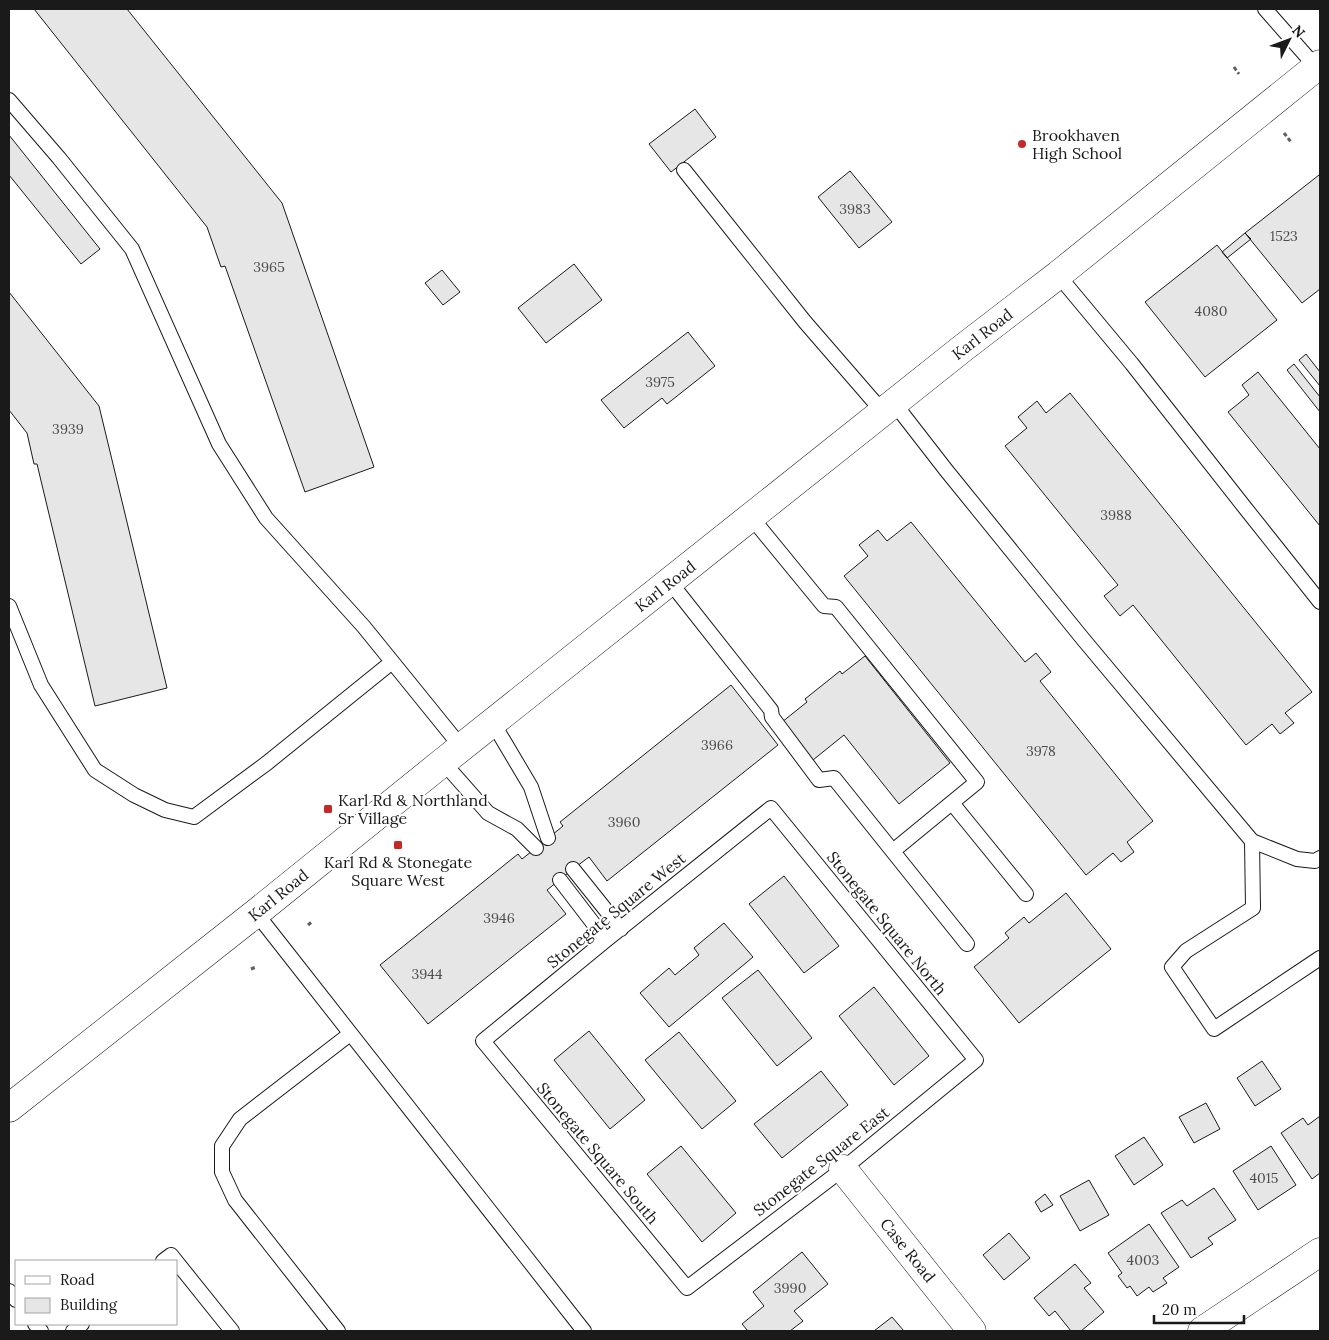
<svg xmlns="http://www.w3.org/2000/svg" width="1329" height="1340" font-family="Lora,serif">
<rect width="100%" height="100%" fill="#fff"/>
<path fill="#e6e6e6" stroke="#1a1a1a" d="M34,9H127L282,203L374,467L305,492L225,266L221,267L207,227Z
M695,109L716,137L671,172L649,144Z
M9,135L100,249L81,264L9,175Z
M850,171L892,222L859,248L818,197Z
M1319,175L1320,177V289L1302,303L1245,233Z
M1245,233L1251,239L1227,258L1222,252Z
M1217,245L1277,320L1205,377L1145,302Z
M574,264L602,300L546,343L518,308Z
M442,270L460,292L443,305L425,283Z
M9,292L99,406L167,688L95,706L37,464H34L27,433L9,410Z
M688,332L715,366L667,404L662,398L624,428L601,400Z
M1306,354L1320,372V386L1299,360Z
M1294,364L1320,397V412L1287,370Z
M1258,372L1320,449V526L1228,412L1249,395L1242,385Z
M1070,393L1312,692L1285,713L1294,723L1280,734L1272,724L1246,745L1133,605L1120,616L1104,596L1118,585L1005,446L1027,428L1018,417L1037,401L1046,413Z
M911,522L1025,662L1036,653L1051,672L1040,681L1153,821L1127,842L1134,852L1121,862L1113,853L1086,875L844,576L868,556L859,545L878,530L887,541Z
M865,656L950,763L899,804L844,735L813,760L782,722L807,702L805,699L840,671L842,674Z
M731,685L778,745L607,881L589,857L573,869L547,890L566,914L428,1024L380,965L518,854L522,859L536,848L563,826L560,822Z
M784,876L839,946L804,973L749,904Z
M1066,893L1111,949L1019,1023L974,967L1009,938L1005,933L1024,917L1029,923Z
M724,923L753,957L669,1027L640,993L669,968L675,975L699,955L694,948Z
M758,970L812,1038L777,1066L722,998Z
M874,987L929,1056L894,1085L839,1016Z
M589,1031L645,1100L610,1129L554,1060Z
M679,1032L736,1101L702,1129L645,1060Z
M1262,1061L1281,1089L1255,1106L1237,1078Z
M821,1071L848,1105L782,1158L754,1124Z
M1206,1103L1220,1129L1194,1143L1179,1117Z
M1320,1116V1173L1312,1179L1281,1133L1303,1118L1308,1125Z
M1144,1137L1163,1165L1134,1185L1115,1156Z
M681,1146L736,1213L702,1242L647,1174Z
M1271,1146L1296,1185L1258,1210L1233,1171Z
M1089,1180L1109,1215L1080,1231L1060,1196Z
M1214,1188L1236,1220L1208,1238L1213,1244L1191,1258L1161,1213L1182,1200L1187,1206Z
M1045,1194L1053,1205L1041,1212L1035,1202Z
M1149,1224L1179,1267L1163,1278L1167,1283L1153,1292L1149,1287L1137,1296L1130,1286L1127,1288L1118,1276L1122,1273L1108,1253Z
M1009,1233L1030,1258L1004,1280L983,1255Z
M802,1252L828,1284L794,1311L803,1321L790,1331H748L742,1324L764,1306L753,1292Z
M1075,1264L1091,1283L1084,1288L1104,1312L1081,1331H1071L1055,1311L1049,1316L1034,1298Z
M892,1317L904,1331H874Z"/>
<g fill="none" stroke-linecap="round" stroke-linejoin="round">
<g stroke="#1a1a1a" stroke-width="16">
<path id="lane" d="M1265,9L1316,67
M9,100L59,158L132,249L219,444L266,518L364,627L462,748
M684,170L805,322L883,412
M1058,275L1132,364L1246,509L1320,602
M894,403L946,470L1083,639L1252,841L1297,859L1315,861L1320,858
M751,517L824,606L836,607L977,782L893,851
M670,582L771,710L772,717L819,780L834,778L967,944
M9,606L41,685L95,770L134,795L165,810L194,817L267,763L392,662
M493,723L531,787L548,838
M443,762L488,813L517,829L536,848
M952,803L1026,894
M771,808L976,1060L843,1169L687,1288L483,1041L606,940Z
M1252,841L1253,908L1186,951L1172,967L1214,1029L1320,958
M573,869L621,929
M560,880L606,940
M256,913L584,1331
M163,1261L171,1255L232,1331
M9,1291L16,1300
M35,1324L41,1331
M73,1331L82,1324
M338,1331L235,1200L222,1172V1146L240,1119L350,1034"/>
</g>
<g stroke="#1a1a1a" stroke-width="29">
<path id="street" d="M843,1169L972,1331
M1202,1331L1320,1252"/>
</g>
<g stroke="#1a1a1a" stroke-width="29">
<path id="secondary" d="M9,1108L256,913L443,762L963,348L1058,275L1320,64"/>
</g>
<path stroke="#5f5f5f" stroke-width="3" stroke-dasharray="4 2.5" stroke-linecap="butt" d="M1234,67L1239,74
M1284,133L1291,142
M308,925L313,921
M251,969L256,967"/>
<use href="#lane" stroke="#fff" stroke-width="14"/>
<use href="#street" stroke="#fff" stroke-width="28"/>
<use href="#secondary" stroke="#fff" stroke-width="28"/>
</g>
<g fill="#c62828" stroke="#fff" stroke-width="2">
<circle cx="1022" cy="144" r="5"/>
<rect x="323" y="804" width="10" height="10" rx="2.5"/>
<rect x="393" y="840" width="10" height="10" rx="2.5"/>
</g>
<g text-anchor="middle" dominant-baseline="central" stroke-width="4" stroke-linejoin="round" paint-order="stroke">
<g font-size="14" fill="#4d4d4d">
<text x="855" y="209">3983</text>
<text x="1284" y="236">1523</text>
<text x="269" y="267">3965</text>
<text x="1211" y="311">4080</text>
<text x="660" y="382">3975</text>
<text x="68" y="429">3939</text>
<text x="1116" y="515">3988</text>
<text x="717" y="745">3966</text>
<text x="1041" y="751">3978</text>
<text x="624" y="822">3960</text>
<text x="499" y="918">3946</text>
<text x="427" y="974">3944</text>
<text x="1264" y="1178">4015</text>
<text x="1143" y="1260">4003</text>
<text x="790" y="1288">3990</text>
</g>
<g font-size="16" fill="#1a1a1a" stroke="#fff" text-anchor="start">
<text x="1032" y="135">Brookhaven<tspan x="1032" dy="18">High School</tspan></text>
<text x="338" y="800">Karl Rd &amp; Northland<tspan x="338" dy="18">Sr Village</tspan></text>
<text x="398" y="862" text-anchor="middle">Karl Rd &amp; Stonegate<tspan x="398" dy="18">Square West</tspan></text>
</g>
<g font-size="16" fill="#1a1a1a" stroke="#fff">
<text transform="translate(982 334) rotate(-38)">Karl Road</text>
<text transform="translate(665 586) rotate(-38)">Karl Road</text>
<text transform="translate(278 895) rotate(-39)">Karl Road</text>
<text transform="translate(616 910) rotate(-39)">Stonegate Square West</text>
<text transform="translate(887 923) rotate(51)">Stonegate Square North</text>
<text transform="translate(598 1153) rotate(50)">Stonegate Square South</text>
<text transform="translate(821 1161) rotate(-38)">Stonegate Square East</text>
<text transform="translate(908 1250) rotate(51)">Case Road</text>
</g>
</g>
<rect width="1329" height="1340" fill="none" stroke="#1a1a1a" stroke-width="20"/>
<rect x="15" y="1260" width="162" height="65" fill="#ffffff" stroke="#a3a3a3"/>
<rect x="25" y="1276" width="25" height="8" fill="#ffffff" stroke="#a3a3a3"/>
<text x="60" y="1285" font-size="15" fill="#1a1a1a">Road</text>
<rect x="25" y="1298" width="25" height="15" fill="#e6e6e6" stroke="#a3a3a3"/>
<text x="60" y="1310" font-size="15" fill="#1a1a1a">Building</text>
<g transform="translate(1289 40) rotate(48)" stroke="#ffffff" stroke-width="4" paint-order="stroke">
<path d="M0-4L9 19L0 12L-9 19Z" fill="#1a1a1a"/>
<text y="-8" font-size="14" font-weight="bold" text-anchor="middle" fill="#1a1a1a">N</text>
</g>
<path d="M1154 1315v8h90v-8" fill="none" stroke="#1a1a1a" stroke-width="2.5"/>
<text x="1162" y="1315" font-size="15" fill="#1a1a1a" stroke="#ffffff" stroke-width="4" paint-order="stroke">20 m</text>
</svg>
